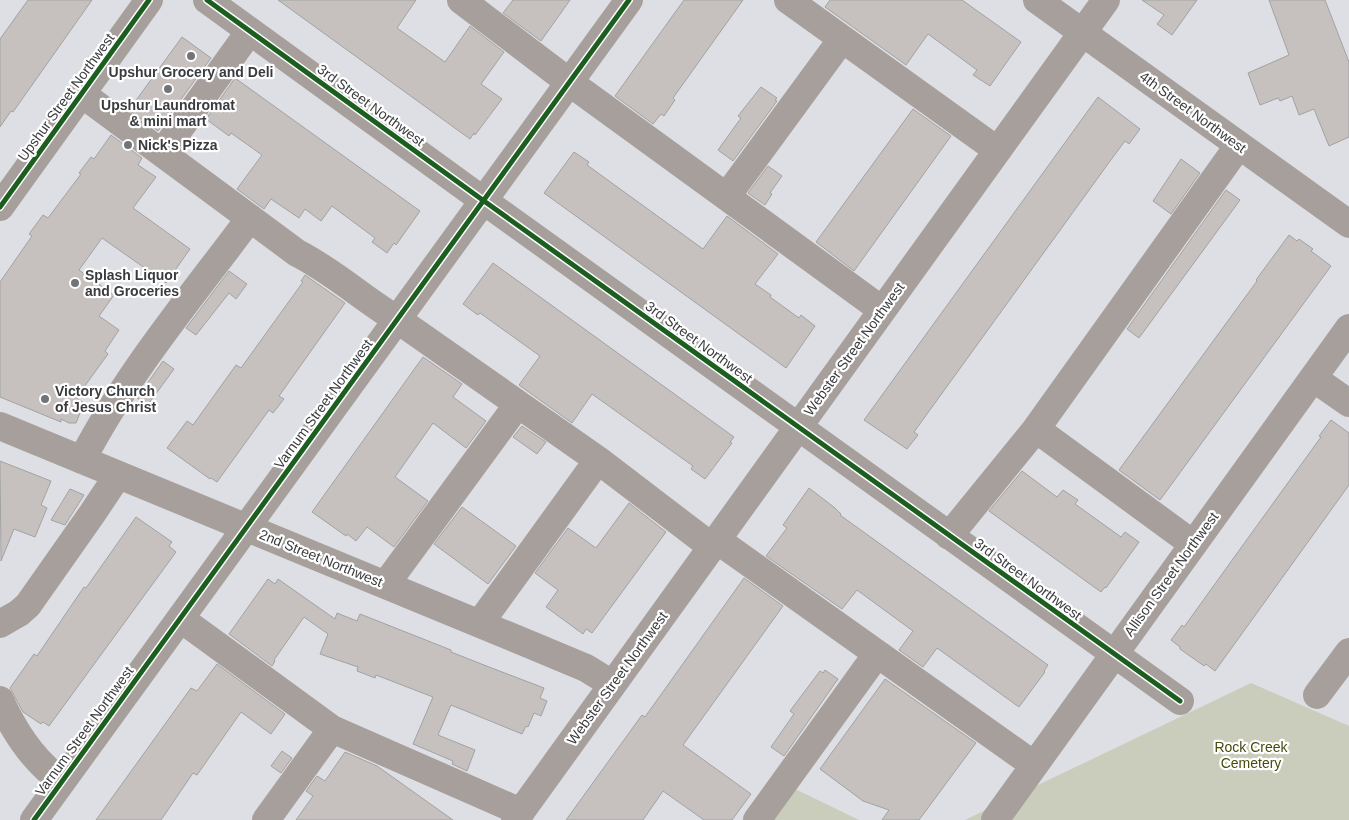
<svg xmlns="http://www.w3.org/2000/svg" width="1349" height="820" font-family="Helvetica,sans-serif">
<rect width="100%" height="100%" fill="#dedfe4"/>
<path fill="#cacdbb" d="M1251,683L1349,726V820H965Z
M789,786L859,820H764Z"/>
<path fill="#c6c1bf" stroke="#a2a2a3" d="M28,0H92L13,112L11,111L0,127V39Z
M278,0H416L397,28L445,62L470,26L504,52L481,84L502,99L475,135L474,133L470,139Z
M513,0H570L541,41L503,13Z
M684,0H743L673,98L675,100L664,116L661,114L653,124L615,96Z
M830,0H962L1021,42L990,86L973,75L977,70L928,34L906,65L825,7Z
M1142,0H1197L1172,35L1157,24L1164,15Z
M1269,0H1325L1349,62V137L1329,146L1314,109L1299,115L1292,96L1280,101L1278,98L1260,105L1248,73L1289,55Z
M182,37L211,58L158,131L129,110Z
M235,78L420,211L396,245L394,243L387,253L372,242L375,238L332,206L321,221L305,209L299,218L271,199L264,209L237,189L262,155L231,133L229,136L206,119Z
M761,87L777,98L775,100L777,101L733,161L718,150L741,118L738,116Z
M1098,97L1140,129L1129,144L1125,141L1113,157L914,432L918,435L907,449L864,420Z
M913,109L951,136L854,271L816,242Z
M111,135L142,158L138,165L156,177L133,208L190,249L166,283L102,238L79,270L114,295L99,316L119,330L105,351L108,354L76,398L84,403L76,423H69L61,419V422L0,397V282L32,236L29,234L43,215L48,218L81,174L79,173L91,157L94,159Z
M574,152L589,162L587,165L703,249L727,216L778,254L755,284L771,295L770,297L799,318L801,315L815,326L786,368L544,193Z
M1181,159L1200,173L1171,214L1153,201Z
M768,166L782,176L770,193L772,194L765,205L748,193Z
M1226,190L1240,200L1139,338L1127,329Z
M1289,235L1297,241L1299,239L1313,249L1311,251L1331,266L1160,500L1119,470L1257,281L1256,280Z
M493,263L734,437L730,442L732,443L705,479L691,469L693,466L592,394L572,423L519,385L540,356L480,313L478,315L463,304Z
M229,271L247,284L236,299L229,293L196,335L186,328Z
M305,275L345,303L279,396L284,399L273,413L269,410L217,482L211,478L210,479L167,448L187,421L193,425L236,365L241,368L303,282L301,281Z
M423,357L462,384L453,397L486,421L466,448L433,423L395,477L428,501L394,547L367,527L356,541L347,534L346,536L312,512Z
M163,361L174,369L147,406L137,398Z
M1331,420L1349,433V485L1215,671L1206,664L1204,666L1180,649V647L1171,640L1182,625L1184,627L1230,563L1321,437L1319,436Z
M522,426L546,442L537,454L513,437Z
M0,461L51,481L41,505L47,508L35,537L14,529L1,561Z
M1022,471L1057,497L1063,490L1078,500L1075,504L1121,537L1125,532L1139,542L1106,588L1105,587L1101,592L989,511Z
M809,488L835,508L841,514L840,515L1048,665L1044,671L1045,672L1019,707L937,648L923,667L899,650L913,631L857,590L842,609L766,556L787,528L783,525Z
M70,489L84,495L65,525L51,520Z
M629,503L666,532L592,633L586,629L583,634L546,607L558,590L535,573L568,528L596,548Z
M462,507L516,546L488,584L434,544Z
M136,517L172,542L169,546L176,552L49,726L43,722L41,724L23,712L10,688L34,654L37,656L84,587L86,588Z
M744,578L783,606L683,745L751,794L732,820H704L663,791L643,820H566L642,715L645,717Z
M268,579L275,584L278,579L335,619L337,613L357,621L360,614L451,650V652L489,667L544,688L540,698L547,701L541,716L534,713L528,727L526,726L522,734L451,705L438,735L475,750L467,771L452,764L453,761L413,744L433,697L376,675L375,678L357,671L358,667L320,654L328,634L304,617L274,660L275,661L272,666L229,634Z
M217,664L285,714L271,734L241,712L197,775L193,773L161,820H96L191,688L197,691Z
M825,670L838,679L784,756L771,747L794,714L790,711L820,671L823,673Z
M885,679L976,743L919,820H882L889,810L863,801L820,769Z
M282,751L292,758L281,773L271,766Z
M345,752L377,766L453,820H296L313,796L306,791L317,776L325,781Z"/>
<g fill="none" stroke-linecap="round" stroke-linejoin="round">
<path stroke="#a79f9b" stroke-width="28" d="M207,0L484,201L1180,701
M461,0L569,82L882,310
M788,0L997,150
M1037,0L1349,224
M82,94L297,253C333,271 363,299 398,320L598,460L712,547
M162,153L250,31
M727,196L842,39
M0,207L149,0
M1313,378L1349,403
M0,426L531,645L586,668L612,684
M1036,429L1193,544
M82,460C127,373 192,296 250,218
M949,536L1036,429L1239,145
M717,540L1034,765
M386,584L518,404
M181,619L332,729L521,812
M480,623L598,460
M0,624L19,613L28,605L92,514L118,475
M1317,695L1349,652
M0,700C14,731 34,762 62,781
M34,820L629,0
M266,820L332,729
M515,820L1106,0
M757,820L877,654
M995,820L1349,328"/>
<g stroke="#fff" stroke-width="8">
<path id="cycleway" d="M207,0L484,201L1180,701
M0,207L149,0
M34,820L629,0"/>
</g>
<use href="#cycleway" stroke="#1b5e20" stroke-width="5"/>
</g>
<g fill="#737478" stroke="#fff" stroke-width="2">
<circle cx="191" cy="56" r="5"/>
<circle cx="168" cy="89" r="5"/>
<circle cx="128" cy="145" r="5"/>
<circle cx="75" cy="283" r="5"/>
<circle cx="45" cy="399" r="5"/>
</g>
<g text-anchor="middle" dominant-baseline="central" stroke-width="4.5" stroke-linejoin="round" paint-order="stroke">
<g font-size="14" font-weight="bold" fill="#3a3b3e" stroke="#fff" text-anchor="start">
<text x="191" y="72" text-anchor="middle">Upshur Grocery and Deli</text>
<text x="168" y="105" text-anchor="middle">Upshur Laundromat<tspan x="168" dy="16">&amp; mini mart</tspan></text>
<text x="138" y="145">Nick's Pizza</text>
<text x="85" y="275">Splash Liquor<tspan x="85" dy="16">and Groceries</tspan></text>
<text x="55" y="391">Victory Church<tspan x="55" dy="16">of Jesus Christ</tspan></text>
</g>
<g font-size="14" fill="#3a3b3e" stroke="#fff">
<text transform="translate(66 97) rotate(-54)">Upshur Street Northwest</text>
<text transform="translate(371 105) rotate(36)">3rd Street Northwest</text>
<text transform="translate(1193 112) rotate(36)">4th Street Northwest</text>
<text transform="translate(699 342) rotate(36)">3rd Street Northwest</text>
<text transform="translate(854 349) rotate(-54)">Webster Street Northwest</text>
<text transform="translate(323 404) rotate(-54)">Varnum Street Northwest</text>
<text transform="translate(321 558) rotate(22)">2nd Street Northwest</text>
<text transform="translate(1171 574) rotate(-54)">Allison Street Northwest</text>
<text transform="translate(1028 579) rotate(36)">3rd Street Northwest</text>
<text transform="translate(617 678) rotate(-54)">Webster Street Northwest</text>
<text transform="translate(84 731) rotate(-54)">Varnum Street Northwest</text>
</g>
<g font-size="14" fill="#474b0c" stroke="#fff">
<text x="1251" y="747">Rock Creek<tspan x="1251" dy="16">Cemetery</tspan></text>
</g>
</g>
</svg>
